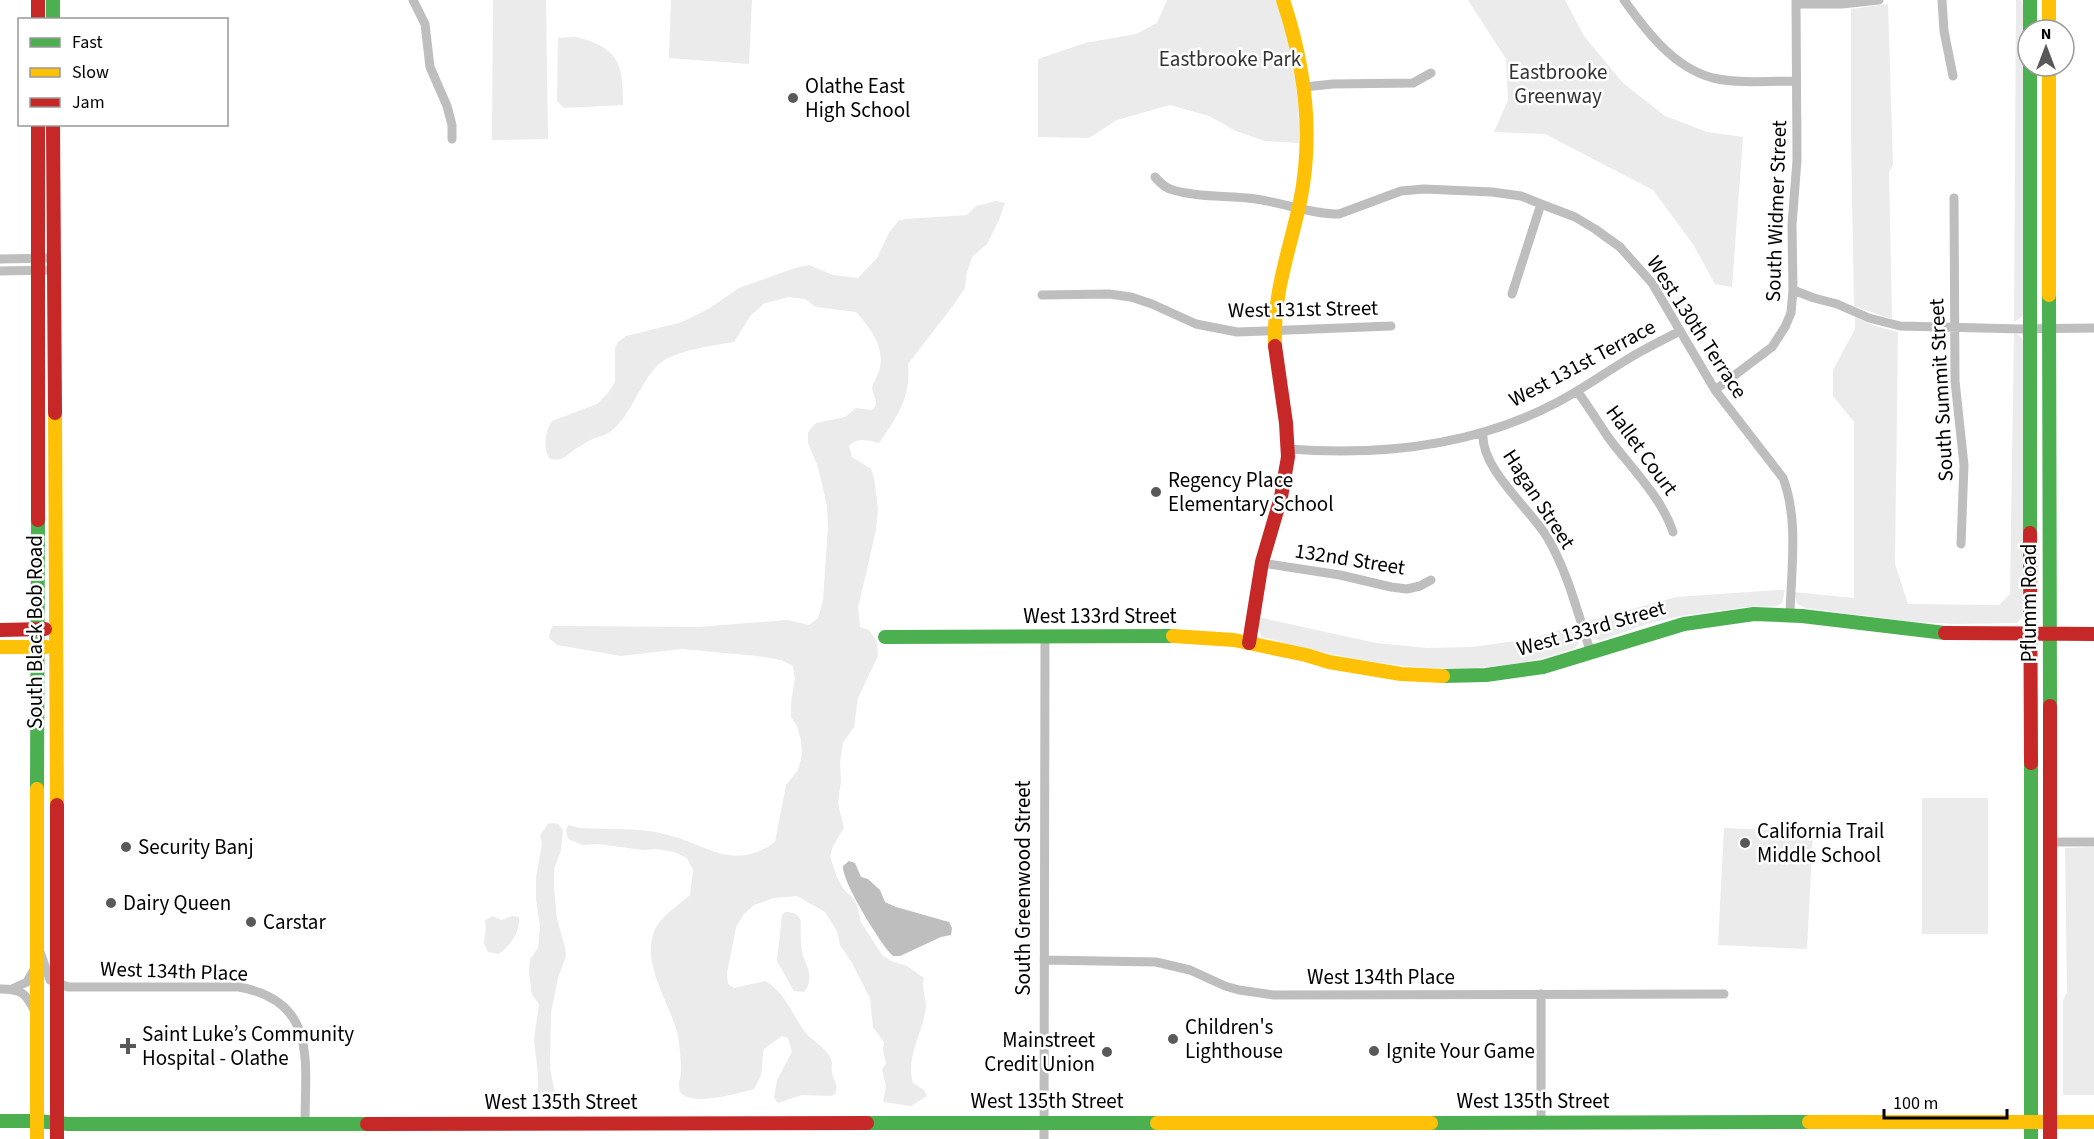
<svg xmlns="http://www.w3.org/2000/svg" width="2094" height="1139" font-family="'Source Sans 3',sans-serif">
<rect width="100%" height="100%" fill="#fff"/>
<path fill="#ebebeb" d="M493,0H546L548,139L492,140Z
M671,0H752L749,64L669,58Z
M1167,0H1276C1292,47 1300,94 1299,143L1265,141L1236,131L1209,116L1170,105L1117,120L1089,138L1038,137V59L1085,43L1136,34L1157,23Z
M1468,0H1565L1584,36L1623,83L1665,116L1707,132L1743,137L1732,287L1715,284L1693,244L1653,190L1545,134L1494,132L1508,100L1506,59Z
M2016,0H2021L2024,8V312L2022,317L2014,322Z
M1888,4L1893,165L1889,172L1892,319L1854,306L1851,135V9Z
M576,37C619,48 623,63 623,105L564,108L557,101L558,38Z
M996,201L1005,203L999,220L987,244L972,257L966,276L965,288L952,307L908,364C911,398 897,417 879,443C867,441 859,436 849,446L852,457L871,469L874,478L878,509L876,530L858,608L860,627L869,630L877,642L878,656L858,698L854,727L843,743L840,762L841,781L838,803L844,828L833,846L830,856L837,878L845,891L852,897L857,905L861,922L882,955L891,961L907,966L924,978C921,988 926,996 926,1006C924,1032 905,1056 913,1083L924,1090L927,1096L911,1106L883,1102L886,1086L882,1069L886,1064L883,1050L884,1042L873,1027L870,998L852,963L840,945L837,931L825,912L797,896L774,898L754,905L744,914L736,927L727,973L728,984L734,988L765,981C785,992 792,1014 805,1032C812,1041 826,1047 831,1059C833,1064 831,1067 832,1072C833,1081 839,1084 835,1094L831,1096L802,1095L778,1103L774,1098L777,1080L792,1052L788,1038L782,1036L764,1049C760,1068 766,1070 754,1089C739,1093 695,1106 682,1094C680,1093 679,1089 679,1086C678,1082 681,1078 681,1073C681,1061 680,1048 678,1036C671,1005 643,968 653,935C658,917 677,907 690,895L693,870L687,858L674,852L656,849L642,850L599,844L583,845L568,839L566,831L568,825L580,828C607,830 638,827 664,834C706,843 732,873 775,842L786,785L798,770L802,755L801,741L797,726L791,717V702L795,679L793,666L781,660L757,656L682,649L621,656L557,645L549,638L550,631L553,626H563L697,627L788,620L809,625L818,618L823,601L828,526L827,506L818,467L808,443V432L816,423L845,417L856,408L871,410L875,407L876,401L872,389C873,381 879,375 880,367C884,345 870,328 856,312L816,307L805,299L789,297L765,303L751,315L734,342C715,345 673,351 659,364C639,383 632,415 610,432C605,436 599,436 593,439C588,441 583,445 577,448C568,454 560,464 549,458C543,447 545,432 552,421L597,404L608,393L615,382V347L618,342L626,336L682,322L710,308L739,288L795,268L809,265L833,275L858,278L877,258L889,233L899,220C922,217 944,217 967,215L976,206Z
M1855,317L1875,326L1898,332L1895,564L1908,604L1999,605L2010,594L2014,333C2020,335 2022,337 2024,343V615L2017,623L1958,624L1915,622L1805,608L1797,604L1794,592L1854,598V422L1833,396V370L1855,329Z
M1778,590H1785L1782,603L1777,606L1747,607L1680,616L1647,624L1599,641L1592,637L1585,622L1676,597Z
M1258,617L1376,643L1427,648L1472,647L1530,639L1576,625C1579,634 1582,640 1575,648C1518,670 1448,672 1388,664C1346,659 1304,647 1262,637L1258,629Z
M1922,798H1988V934H1922Z
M553,823L558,824L563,830L561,850L554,869V888L557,919L565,947L566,956L558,978L551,1012L550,1068L555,1093L553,1098L548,1100L540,1098L538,1095V1075L534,1040L539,1004L532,995L529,973L530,959L538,948L540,926L536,899V878L542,844L540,835L548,824Z
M1724,828L1813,832L1807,949L1718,945Z
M2094,847V1095H2063V1000L2067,992L2065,848Z
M785,912C793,912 799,914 801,922C800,928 801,950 803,956C808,968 814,980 804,992L794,991L777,961L782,915Z
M493,916L501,920L513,916L519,917C520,933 511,944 499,954L488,952L484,944L486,928L485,920Z"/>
<path fill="#bebebe" d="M849,861L855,863L861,877L868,879L880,890L885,902L896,907L949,922L952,928L951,935L941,937L900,956H893L890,953C878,939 842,882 843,866Z"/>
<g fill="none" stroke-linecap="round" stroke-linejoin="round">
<path stroke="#bebebe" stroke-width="9" d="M413,0L425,24L430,67L447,106L452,125V139
M1624,0C1646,31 1674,68 1713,78C1739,84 1770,81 1796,81
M1942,0L1944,31L1953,76
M1796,4H1842L1879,0
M1304,87L1333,84L1413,83L1431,73
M1155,177C1160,183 1165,188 1173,190C1200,198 1228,195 1256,199C1284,203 1311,214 1339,214L1401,191L1424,189L1492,192L1521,196L1541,204L1575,217L1595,229L1620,247L1652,283L1715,390L1783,478C1799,520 1791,570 1790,615
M1954,198L1955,381L1964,465L1961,544
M0,259L53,258
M0,271L53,270
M1793,290L1814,298L1837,304L1869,318L1900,326L2022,329L2094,328
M1512,294L1541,204
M1042,295L1109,294L1131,297L1152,304L1196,324L1237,332L1391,326
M1715,390L1772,347L1785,327L1791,313L1793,290L1792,225L1797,160L1796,0
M1577,391C1588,406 1598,422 1608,437C1630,467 1661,496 1673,532
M1483,432C1480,469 1529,507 1547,537C1568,572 1578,615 1591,653
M1288,449C1379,456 1471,447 1554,404C1580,391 1603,374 1628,359C1644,349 1663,340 1680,331
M1262,563L1340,575L1391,587L1407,589L1420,586L1431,580
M2050,842H2094
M39,949L50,980L68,987H239C318,1001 305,1062 305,1124
M1044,960L1156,962L1190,970L1225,986L1239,990L1274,995L1724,994
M0,989C22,989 26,993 35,1012
M12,989L27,982L36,966
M1541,994V1123
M1044,1139L1045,637"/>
<path stroke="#4caf50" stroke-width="14" d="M53,0V20
M2030,0V30
M2030,66V533
M2049,295L2050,706
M885,637L1173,636
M1443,676L1486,675L1543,667L1684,624L1754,614L1802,616L1945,633
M2031,763V1139
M37,789L38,520
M0,1121H37L68,1124H367
M867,1123H1157
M1431,1123L1809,1122"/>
<path stroke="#ffc107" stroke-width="14" d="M2049,0V30
M2049,66V295
M1275,346C1273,292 1289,253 1300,202C1314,134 1305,66 1283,0
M55,413L57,805
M1173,636L1234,640L1306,655L1329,662L1401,674L1443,676
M0,647H46
M1809,1122H2094
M1157,1123H1431
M37,1139V789"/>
<path stroke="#c62828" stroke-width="14" d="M38,0V20
M53,124L55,413
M38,520V124
M2030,533L2031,763
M0,630L45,629
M1945,633L2094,634
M1249,643L1262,562L1281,497L1288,457L1286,423L1275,346
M2050,706V1139
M57,805V1139
M367,1124L867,1123"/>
</g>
<g fill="#595959" stroke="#fff" stroke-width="2">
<circle cx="793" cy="98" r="6"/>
<circle cx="1156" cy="492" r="6"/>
<circle cx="1745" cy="843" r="6"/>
<circle cx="126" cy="847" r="6"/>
<circle cx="111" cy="903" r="6"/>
<circle cx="251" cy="922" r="6"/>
<circle cx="1173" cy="1039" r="6"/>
<path d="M125 1037h6v6h6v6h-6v6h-6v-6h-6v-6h6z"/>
<circle cx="1374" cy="1051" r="6"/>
<circle cx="1107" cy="1052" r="6"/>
</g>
<g text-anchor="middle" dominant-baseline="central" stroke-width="5" stroke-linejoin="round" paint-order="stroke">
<g font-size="21" fill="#323232" stroke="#fff">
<text x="1230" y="59">Eastbrooke Park</text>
<text x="1558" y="72">Eastbrooke<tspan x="1558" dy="24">Greenway</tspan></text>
</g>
<g font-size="21" fill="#000" stroke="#fff" text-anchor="start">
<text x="805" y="86">Olathe East<tspan x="805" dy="24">High School</tspan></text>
<text x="1168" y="480">Regency Place<tspan x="1168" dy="24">Elementary School</tspan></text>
<text x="1757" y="831">California Trail<tspan x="1757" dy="24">Middle School</tspan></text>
<text x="138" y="847">Security Banj</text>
<text x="123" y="903">Dairy Queen</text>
<text x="263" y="922">Carstar</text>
<text x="1185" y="1027">Children's<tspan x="1185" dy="24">Lighthouse</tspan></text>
<text x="142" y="1034">Saint Luke’s Community<tspan x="142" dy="24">Hospital - Olathe</tspan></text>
<text x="1095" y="1040" text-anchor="end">Mainstreet<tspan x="1095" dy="24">Credit Union</tspan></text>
<text x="1386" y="1051">Ignite Your Game</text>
</g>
<g font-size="21" fill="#000" stroke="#fff">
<text transform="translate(1776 211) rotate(-88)">South Widmer Street</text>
<text transform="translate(1303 309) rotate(-1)">West 131st Street</text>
<text transform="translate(1697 327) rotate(57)">West 130th Terrace</text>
<text transform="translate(1582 363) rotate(-28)">West 131st Terrace</text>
<text transform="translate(1941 390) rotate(-93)">South Summit Street</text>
<text transform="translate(1642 450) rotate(54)">Hallet Court</text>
<text transform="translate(1539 499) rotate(57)">Hagan Street</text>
<text transform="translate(1350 559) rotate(9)">132nd Street</text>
<text transform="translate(2029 603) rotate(-90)">Pflumm Road</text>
<text x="1100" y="616">West 133rd Street</text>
<text transform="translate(1591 628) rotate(-16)">West 133rd Street</text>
<text transform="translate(35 632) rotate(-90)">South Black Bob Road</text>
<text transform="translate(1023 888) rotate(-90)">South Greenwood Street</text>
<text transform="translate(174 971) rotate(2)">West 134th Place</text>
<text x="1381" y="977">West 134th Place</text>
<text x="1047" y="1101">West 135th Street</text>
<text x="1533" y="1101">West 135th Street</text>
<text x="561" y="1102">West 135th Street</text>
</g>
</g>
<rect x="18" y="18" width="210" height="108" fill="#ffffff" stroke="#999999" stroke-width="1.5"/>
<rect x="30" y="38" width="30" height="9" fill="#4caf50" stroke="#999999" stroke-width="1.5"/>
<text x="72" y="48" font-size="18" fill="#000000">Fast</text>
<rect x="30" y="68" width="30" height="9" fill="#ffc107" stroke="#999999" stroke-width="1.5"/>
<text x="72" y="78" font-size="18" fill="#000000">Slow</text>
<rect x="30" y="98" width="30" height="9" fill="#c62828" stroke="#999999" stroke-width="1.5"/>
<text x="72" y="108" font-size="18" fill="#000000">Jam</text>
<g transform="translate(2046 48)"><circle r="28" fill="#ffffff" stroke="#999999" stroke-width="1.5"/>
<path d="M0-4.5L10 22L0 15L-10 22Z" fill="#595959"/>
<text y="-9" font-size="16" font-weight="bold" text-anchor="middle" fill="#000000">N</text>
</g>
<path d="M1884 1109v9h123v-9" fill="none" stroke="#000000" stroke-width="3"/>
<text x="1893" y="1109" font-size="18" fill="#000000" stroke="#ffffff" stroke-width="4.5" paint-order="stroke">100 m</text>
</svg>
